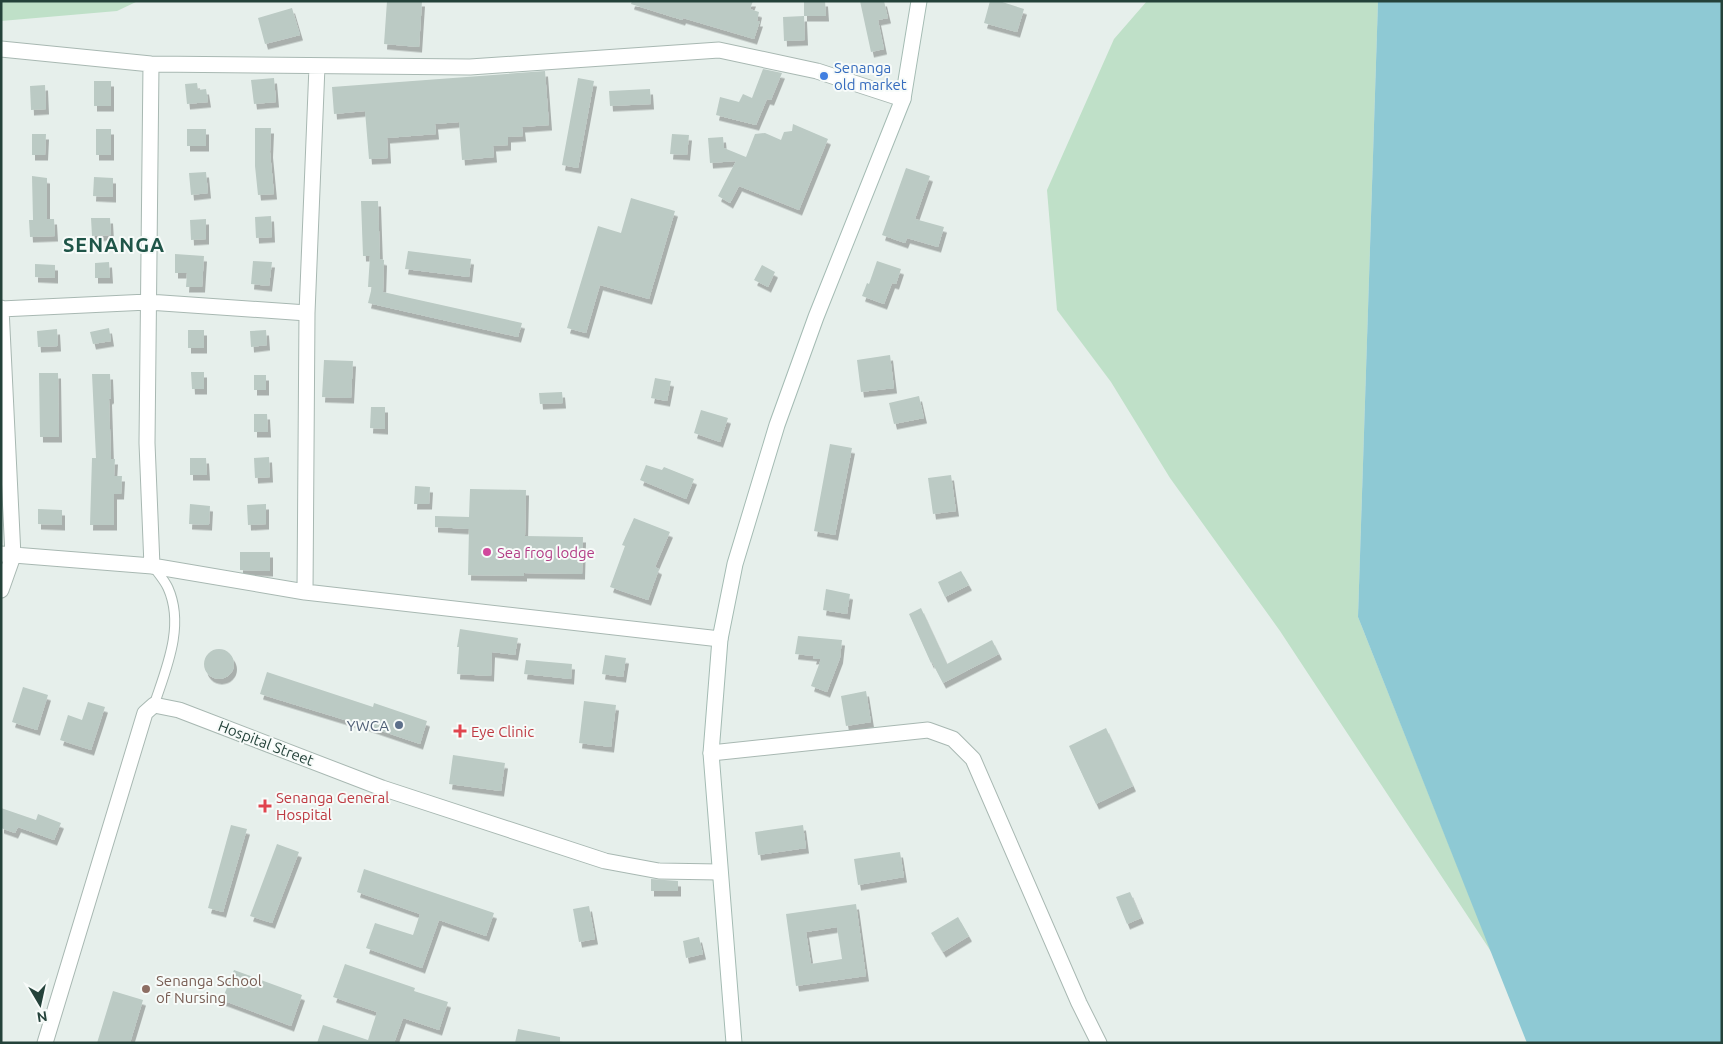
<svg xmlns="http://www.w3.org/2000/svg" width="1723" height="1044" font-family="Ubuntu,sans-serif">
<defs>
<filter id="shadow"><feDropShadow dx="3" dy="5.5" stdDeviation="0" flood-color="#0004"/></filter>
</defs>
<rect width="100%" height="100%" fill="#e6efeb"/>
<path fill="#bfe0c8" d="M1,1H138L117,11L1,21Z
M1147,1H1378L1358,617L1492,953L1280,631L1170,478L1111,382L1057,310L1047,190L1114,39Z"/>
<path fill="#8ec9d4" d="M1378,1H1722V1043H1527L1358,617Z"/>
<path fill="#bbcac4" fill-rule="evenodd" filter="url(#shadow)" d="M387,1H422L419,47L384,44Z
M632,1H753L750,9L759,12L757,21H760L754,39L683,18L682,20L631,4Z
M804,1H825L826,16H804Z
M860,1H884L888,18L878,20L884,49L871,52Z
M990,1H999L1024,9L1017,32L984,23Z
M292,8L300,35L265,44L258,18Z
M804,16L805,40L784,41L783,17Z
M763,69L782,73L771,100L767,99L756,125L716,115L720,97L739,102L743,94L752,98Z
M545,71L549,125L522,127L523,136L508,137V145L493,146L494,157L462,160L459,122L435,124L436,134L387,138L388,158L369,159L365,111L334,114L332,87Z
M274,78L276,102L254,104L251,80Z
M578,78L594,81L578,168L562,165Z
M94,81H111V106H94Z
M197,83L198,90L206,89L208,102L187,104L185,84Z
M45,85L46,109L31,110L30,86Z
M650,89L651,104L610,106L609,91Z
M793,124L828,139L799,210L739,186L730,203L718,196L736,161L710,163L708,138L723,137L724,148L746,157L755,134L765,133L781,140L784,132L792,131Z
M255,128H271L270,152L274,194L258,195L255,166Z
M96,129H111V155H96Z
M187,129H206V146H187Z
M32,134H46L45,155H32Z
M672,134L689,135L687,155L670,154Z
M906,168L930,176L915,219L944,227L938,247L907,238L905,243L882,235Z
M206,172L208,193L191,195L189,173Z
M32,176L47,178V219H54L55,236L30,237L29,220H33Z
M94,177L113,178V197L93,196Z
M631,198L675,211L649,299L600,285L586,333L567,328L598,226L621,233Z
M361,201H378L380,259L384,260L383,292L522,323L518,337L368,303L372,287H368L370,256H363Z
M271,216L272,237L256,238L255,217Z
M91,218H110L111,235L92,236Z
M206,219V239L191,240L190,220Z
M408,251L471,259L469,277L405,269Z
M175,254L204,256L202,287H186L187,273H175Z
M253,261L272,262L269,286L251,284Z
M877,261L901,269L896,284L892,283L884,304L862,296L867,283L869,284Z
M109,262L110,278H95V263Z
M35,264L55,265V278L35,277Z
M762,265L775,272L768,287L754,280Z
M109,328L111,341L93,344L90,332Z
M57,329L58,346L38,347L37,331Z
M188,330H204V348H188Z
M266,330L267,345L251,347L250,331Z
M890,355L894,388L861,392L857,360Z
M324,360L353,361L351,398L322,397Z
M191,372H204V389H192Z
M39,373H58L59,437H40Z
M92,374H110L111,398L109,399L111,459H115L114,476H122L121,494H114V525H90L92,458H96Z
M254,375H266V390H254Z
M655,378L671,381L667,401L651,398Z
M562,392L563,403L540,404L539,393Z
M919,396L924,418L894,424L889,403Z
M371,407H385V429L370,428Z
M701,410L728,418L720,442L694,433Z
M254,414H267L268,432H254Z
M830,444L852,448L835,535L814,531Z
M269,457L270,477L255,478L254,458Z
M190,458H206L207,475H190Z
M646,465L662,470L664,467L694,479L686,499L640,480Z
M951,475L956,511L933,514L928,478Z
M415,486L430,487L429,504H414Z
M470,489L526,490L525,536L583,537L582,574L524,573V576L468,575L469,529L435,527V516L469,517Z
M190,504L210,506L209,525L189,524Z
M266,504V524L248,525L247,505Z
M38,509L62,510V525L38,524Z
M634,518L670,532L655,567L659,569L648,600L610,587L625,546L622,545Z
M240,552H270V571L240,570Z
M961,571L969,585L945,597L938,582Z
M826,589L850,594L847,614L823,610Z
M921,608L947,664L992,640L999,654L943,683L932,662L931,663L909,614Z
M460,629L518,638L515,655L492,652L491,676L457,674L459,647H457Z
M798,636L842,640L840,658L827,692L811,686L821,659H813L814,656L795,654Z
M204 664a15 15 0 1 1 30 0a15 15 0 1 1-30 0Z
M605,655L626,658L623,677L602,674Z
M526,660L572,664L571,679L524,674Z
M267,672L373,707L374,703L427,721L420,744L358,723V724L260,694Z
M23,687L48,695L37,730L12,722Z
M866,691L871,722L846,726L841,696Z
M584,701L616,705L611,747L579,743Z
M88,702L105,707L91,750L60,740L68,715L82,720Z
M1106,728L1133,786L1096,804L1069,746Z
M453,755L505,763L501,791L449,784Z
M1,808L36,820L38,814L61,823L54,840L18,827L15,833L1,828Z
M231,825L247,829L223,912L208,908Z
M803,825L806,848L758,855L755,832Z
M277,844L299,852L272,923L250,916Z
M900,852L904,877L858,885L854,859Z
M364,869L494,913L486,936L439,920L422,968L366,948L375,923L413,935L420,914L357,892Z
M651,879L678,881V891H651Z
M1130,892L1141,918L1127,924L1116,897Z
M856,904L866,976L796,986L786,914ZM837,927L842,959L811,964L806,932Z
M589,906L595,939L579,942L573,909Z
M958,917L969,936L943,952L931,933Z
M699,937L703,954L686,958L683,941Z
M345,964L415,988L414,991L448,1002L439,1030L403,1018L394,1043H317L323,1025L368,1040L377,1012L333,997Z
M234,970L302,995L291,1026L222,1000Z
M113,991L143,1000L130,1043H97Z
M518,1029L560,1037V1043H515Z"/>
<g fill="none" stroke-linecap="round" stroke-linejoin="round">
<g stroke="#a8b8b2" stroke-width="11">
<path id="lane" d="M153,566C158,573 165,581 168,588C185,626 166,669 154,705"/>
</g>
<g stroke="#a8b8b2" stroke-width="17">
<path id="street" d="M1,49L151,64L470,67L719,50L817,71L903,99
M151,64L147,443L152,566
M1,308L13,556L1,590
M1,309L148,302L307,313
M1,554L152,566L305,592L720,639
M305,592L307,313L317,66
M711,753L928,730L953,739L973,759L1079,1003L1099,1043
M45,1043L145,713L154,705L179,710L382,788L605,861L659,871L719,872"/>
</g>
<g stroke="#a4bbb3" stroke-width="17">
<path id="secondary" d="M734,1043L711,753L720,639L735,564L777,425L816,317L903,99L919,1"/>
</g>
<use href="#lane" stroke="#fff" stroke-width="9"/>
<use href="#street" stroke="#fff" stroke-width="15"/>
<use href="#secondary" stroke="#fff" stroke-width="15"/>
</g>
<circle fill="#3f7fe0" stroke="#f7fbf9" stroke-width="2" cx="824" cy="76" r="5"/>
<circle fill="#d1479c" stroke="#f7fbf9" stroke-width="2" cx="487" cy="552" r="5"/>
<circle fill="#5c6f8a" stroke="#f7fbf9" stroke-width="2" cx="399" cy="725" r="5"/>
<g fill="#e0444e" stroke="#f7fbf9" stroke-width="2">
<path d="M457.5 723.5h5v5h5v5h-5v5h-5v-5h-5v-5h5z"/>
<path d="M262.5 798.5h5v5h5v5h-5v5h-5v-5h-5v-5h5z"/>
</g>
<circle fill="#8d6e63" stroke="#f7fbf9" stroke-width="2" cx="146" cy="989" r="5"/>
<g text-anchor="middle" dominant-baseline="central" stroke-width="4" stroke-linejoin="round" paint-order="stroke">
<g font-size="15" fill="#366cbe" stroke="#f7fbf9" text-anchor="start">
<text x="834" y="67">Senanga<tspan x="834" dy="17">old market</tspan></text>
</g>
<g font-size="15" fill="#b23c85" stroke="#f7fbf9" text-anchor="start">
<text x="497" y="552">Sea frog lodge</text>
</g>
<g font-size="15" fill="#4e5e75" stroke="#f7fbf9" text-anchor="end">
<text x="389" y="725">YWCA</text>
</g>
<g font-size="15" fill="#be3a42" stroke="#f7fbf9" text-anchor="start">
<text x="471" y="731">Eye Clinic</text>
<text x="276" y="797">Senanga General<tspan x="276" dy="17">Hospital</tspan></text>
</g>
<g font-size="15" fill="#24423a" stroke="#f7fbf9">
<text transform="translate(266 743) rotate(21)">Hospital Street</text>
</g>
<g font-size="15" fill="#785e54" stroke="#f7fbf9" text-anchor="start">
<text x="156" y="980">Senanga School<tspan x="156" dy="17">of Nursing</tspan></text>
</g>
<g font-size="20" font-weight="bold" letter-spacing="1" fill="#1f5548" stroke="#f7fbf9">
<text x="114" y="244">SENANGA</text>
</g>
</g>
<rect width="1723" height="1044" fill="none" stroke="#24423a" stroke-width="5"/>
<g transform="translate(40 1004) rotate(171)" stroke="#f7fbf9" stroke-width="4" paint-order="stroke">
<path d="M0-4L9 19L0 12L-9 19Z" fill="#24423a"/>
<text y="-8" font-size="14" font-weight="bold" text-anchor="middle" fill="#24423a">N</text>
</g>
</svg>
